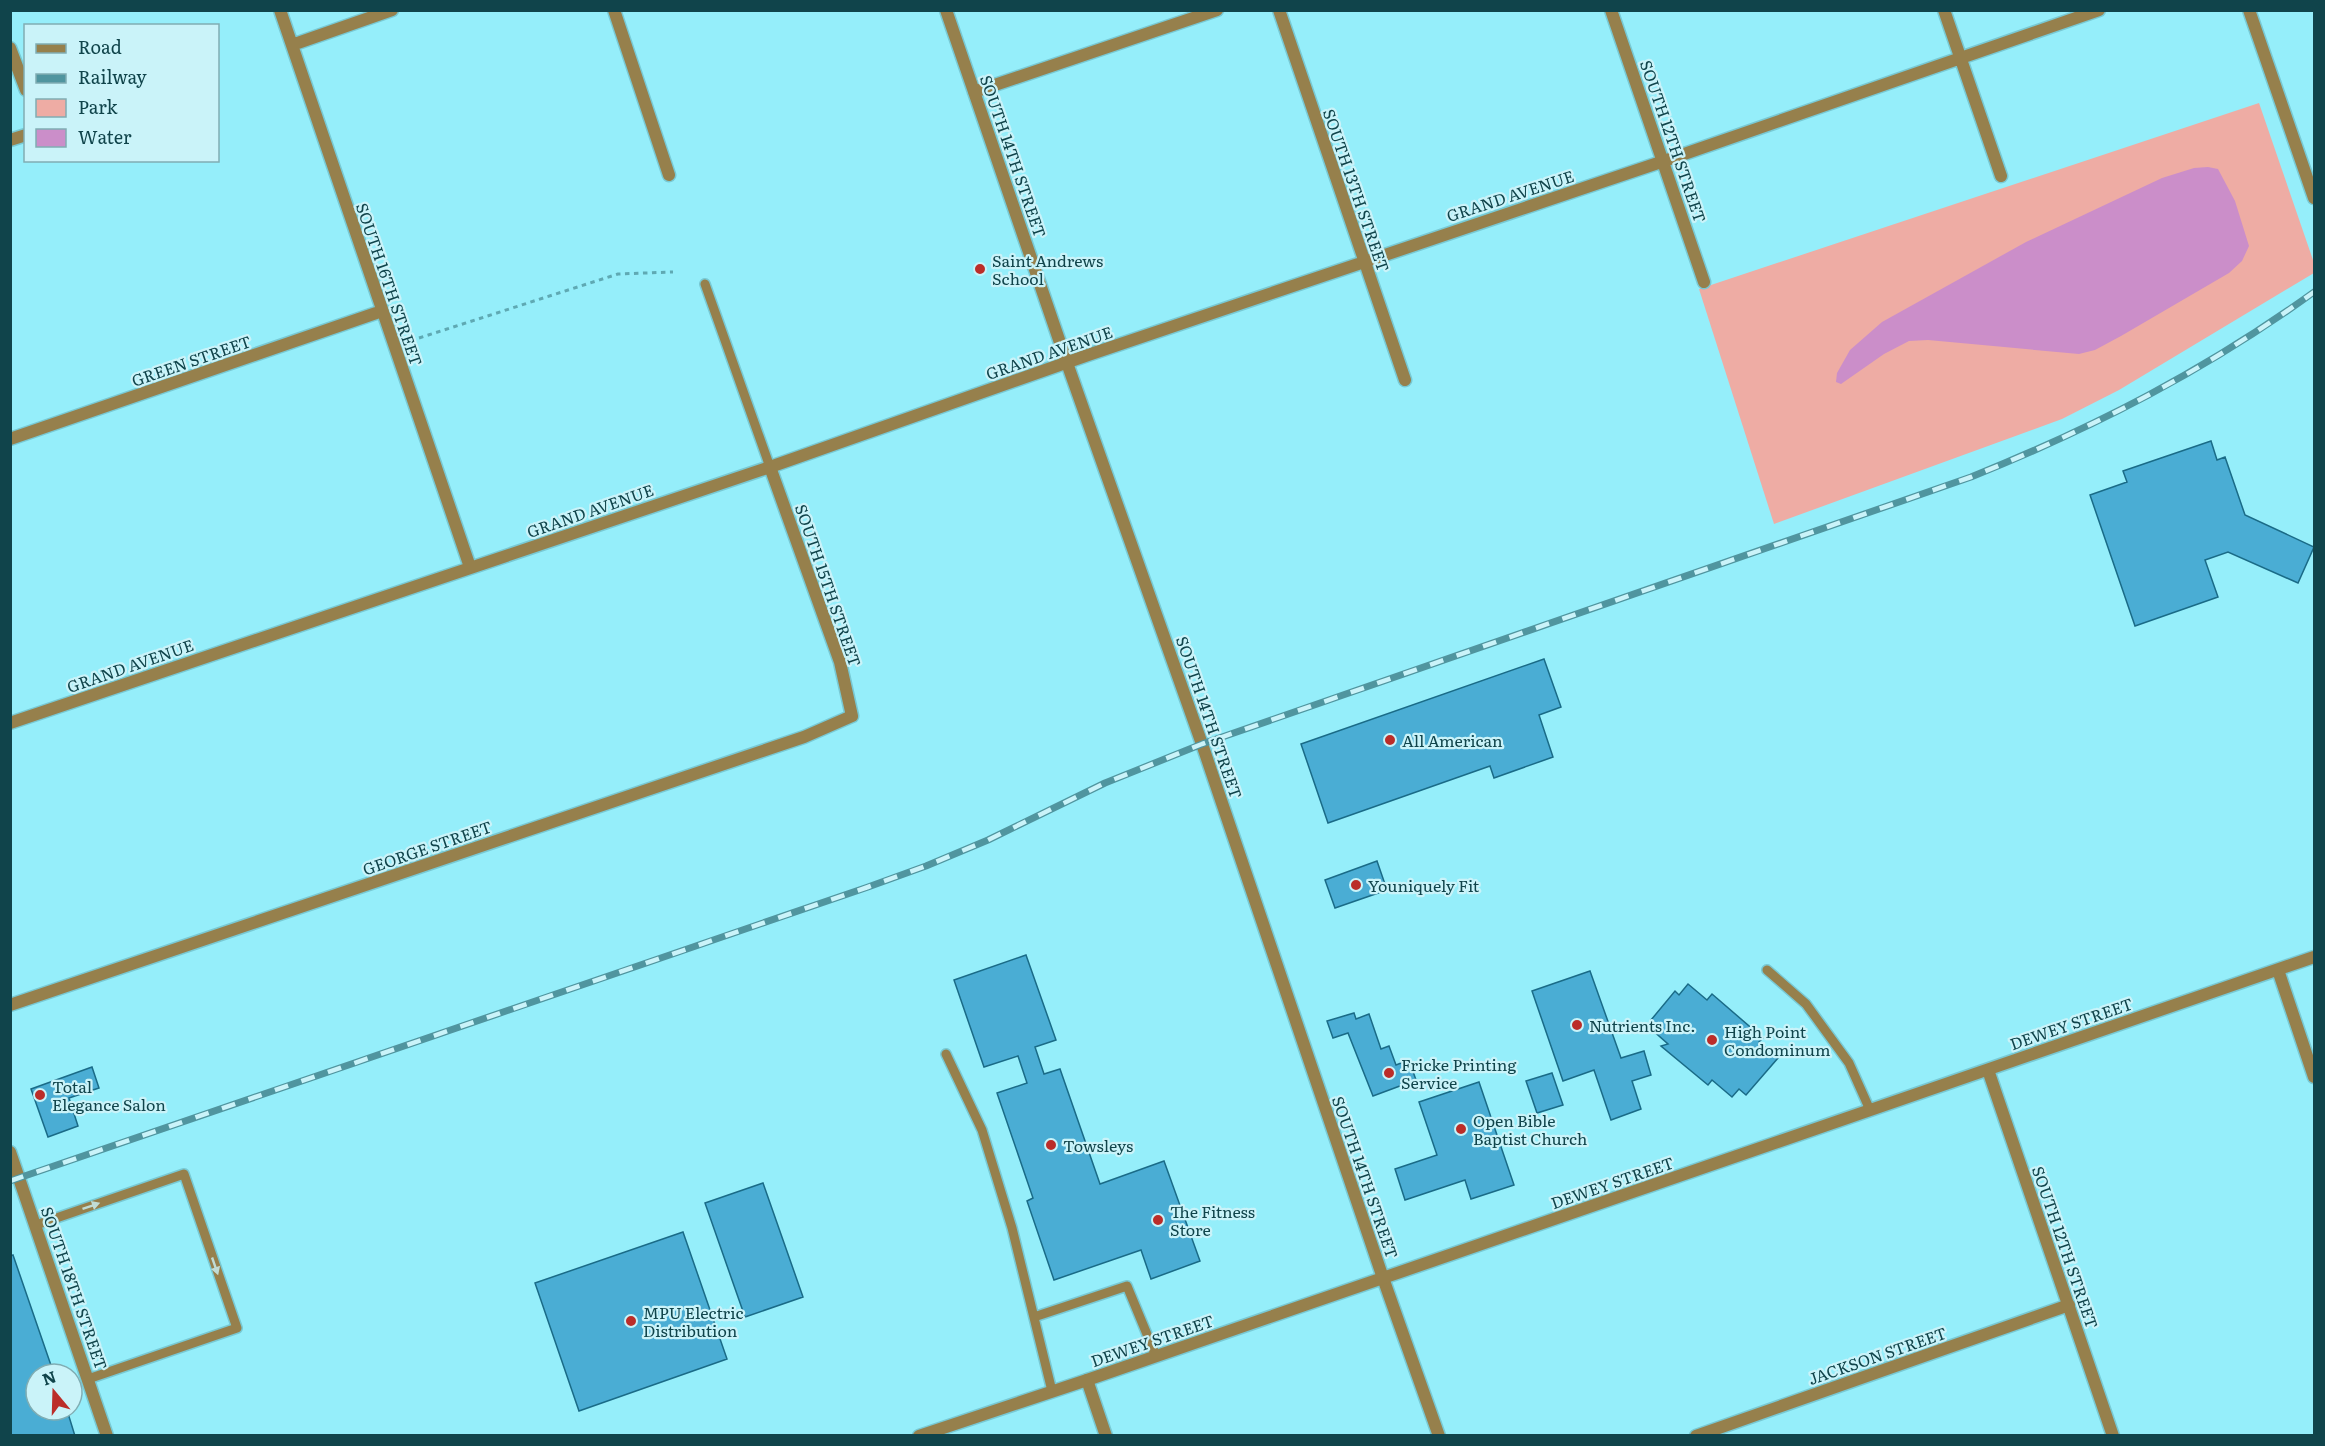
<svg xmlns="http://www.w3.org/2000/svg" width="2325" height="1446" font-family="Literata,serif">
<rect width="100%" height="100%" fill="#95eefa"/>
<path fill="#eeaca4" d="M2259,103L2314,263V273L2119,390L2062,419L1774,524L1699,289Z"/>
<path fill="#cb8ec9" d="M2208,167L2218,169L2235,201L2249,246L2242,261L2229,273L2121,336L2095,350L2079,354L1928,340L1909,341L1884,354L1841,384L1836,382L1837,373L1850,350L1882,322L2026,242L2162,178L2194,168Z"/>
<path fill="#4aadd4" stroke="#1a6b87" stroke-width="1.5" d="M2211,441L2217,460L2225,457L2245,515L2314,547L2298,583L2228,552L2205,560L2218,597L2135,626L2090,495L2127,482L2123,471Z
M1544,659L1561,707L1539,715L1553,757L1494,778L1490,766L1328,823L1301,744Z
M1377,861L1387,890L1335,908L1325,880Z
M1026,955L1056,1040L1035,1047L1044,1074L1060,1069L1100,1184L1164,1161L1200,1261L1151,1279L1141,1250L1054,1280L1027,1201L1033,1198L997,1093L1027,1083L1018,1056L984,1067L954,980Z
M1590,971L1621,1058L1644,1051L1651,1075L1632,1081L1641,1109L1611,1120L1594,1070L1563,1081L1532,991Z
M1688,984L1707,1000L1712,994L1763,1038L1759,1042L1778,1058L1746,1095L1739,1089L1732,1097L1712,1080L1708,1085L1661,1046L1668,1044L1651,1029L1656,1024L1651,1020L1675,991L1679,995Z
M1354,1013L1356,1019L1369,1014L1381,1049L1389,1046L1396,1065L1409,1060L1416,1080L1373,1096L1348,1033L1333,1038L1327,1021Z
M92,1067L99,1088L69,1098L78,1126L48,1137L31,1089Z
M1552,1073L1563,1105L1537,1113L1526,1081Z
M1479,1082L1514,1185L1471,1199L1465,1180L1405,1200L1395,1169L1437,1155L1419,1102Z
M763,1183L803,1297L745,1317L705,1203Z
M683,1232L727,1359L579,1411L535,1283Z
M13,1255L54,1374H36V1410H67L75,1436H10V1256Z"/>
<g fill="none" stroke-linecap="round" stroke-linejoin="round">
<g stroke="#78c9d4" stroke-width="12">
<path id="service" d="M705,284L770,467
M1767,970L1806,1004L1849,1063L1870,1110
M946,1054L982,1130L1012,1228L1052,1391
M36,1225L184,1174L237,1328L88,1379
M1034,1317L1127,1286L1156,1356"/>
</g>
<g stroke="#78c9d4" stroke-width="15">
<path id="minor" d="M280,10L470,567
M614,10L669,175
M946,10L1067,363L1202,744L1383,1278L1439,1436
M1279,10L1405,380
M1611,10L1704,282
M1944,10L2001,176
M292,45L392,10
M10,48L26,90
M974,92L1217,10
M10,140L26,135
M10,439L382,311
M10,723L770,467L1088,355L1664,161L2099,10
M2278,970L2314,1077
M10,1005L804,737L852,716L840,662L770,467
M1988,1070L2113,1436
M10,1152L107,1436
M1087,1380L1106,1436
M1696,1436L2069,1305"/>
</g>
<g stroke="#78c9d4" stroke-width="15">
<path id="tertiary" d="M2249,10L2314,198
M919,1436L1087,1380L2314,957"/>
</g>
<path stroke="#5fa9b3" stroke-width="3" stroke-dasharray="4.5 4.5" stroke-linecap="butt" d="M419,338L618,274L673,272"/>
<use href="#service" stroke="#96804c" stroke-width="9"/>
<use href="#minor" stroke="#96804c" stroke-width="12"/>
<use href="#tertiary" stroke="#96804c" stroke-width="12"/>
<g stroke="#50959f" stroke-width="7">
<path id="rail" d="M10,1181L868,887L926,866L988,840L1105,783L1202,744L1971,477C2095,427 2206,370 2314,292"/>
</g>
<use href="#rail" stroke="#caf3f9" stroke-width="4.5" stroke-dasharray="14" stroke-linecap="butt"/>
</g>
<defs><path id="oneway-solid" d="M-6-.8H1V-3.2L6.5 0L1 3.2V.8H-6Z" transform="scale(1.5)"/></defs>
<g fill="#c0dcd6">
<use href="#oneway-solid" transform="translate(91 1206) rotate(-19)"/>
<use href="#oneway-solid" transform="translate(215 1266) rotate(71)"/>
</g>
<g fill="#bb2d29" stroke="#caf3f9" stroke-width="2">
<circle cx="980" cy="269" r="6"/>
<circle cx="1390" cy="740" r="6"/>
<circle cx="1356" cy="885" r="6"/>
<circle cx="1577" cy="1025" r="6"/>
<circle cx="1712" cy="1040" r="6"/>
<circle cx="1389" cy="1073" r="6"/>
<circle cx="40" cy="1095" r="6"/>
<circle cx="1461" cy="1129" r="6"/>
<circle cx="1051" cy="1145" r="6"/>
<circle cx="1158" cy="1220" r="6"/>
<circle cx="631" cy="1321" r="6"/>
</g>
<g text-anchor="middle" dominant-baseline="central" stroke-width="4.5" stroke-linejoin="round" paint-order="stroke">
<g font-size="16" fill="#10444b" stroke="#caf3f9">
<text transform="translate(1674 141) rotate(71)">SOUTH 12TH STREET</text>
<text transform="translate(1014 156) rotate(71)">SOUTH 14TH STREET</text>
<text transform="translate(1357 190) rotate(71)">SOUTH 13TH STREET</text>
<text transform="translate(1510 195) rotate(-18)">GRAND AVENUE</text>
<text transform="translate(390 284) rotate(71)">SOUTH 16TH STREET</text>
<text transform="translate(1049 352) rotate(-19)">GRAND AVENUE</text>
<text transform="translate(191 360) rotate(-19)">GREEN STREET</text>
<text transform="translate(590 510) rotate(-19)">GRAND AVENUE</text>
<text transform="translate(829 585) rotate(71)">SOUTH 15TH STREET</text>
<text transform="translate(130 665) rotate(-19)">GRAND AVENUE</text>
<text transform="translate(1210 717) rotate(71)">SOUTH 14TH STREET</text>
<text transform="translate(427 847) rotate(-19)">GEORGE STREET</text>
<text transform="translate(2071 1023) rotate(-19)">DEWEY STREET</text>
<text transform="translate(1366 1177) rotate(71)">SOUTH 14TH STREET</text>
<text transform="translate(1612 1182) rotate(-19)">DEWEY STREET</text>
<text transform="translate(2066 1247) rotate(71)">SOUTH 12TH STREET</text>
<text transform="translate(75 1288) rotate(71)">SOUTH 18TH STREET</text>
<text transform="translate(1152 1340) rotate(-19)">DEWEY STREET</text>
<text transform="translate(1877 1355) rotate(-19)">JACKSON STREET</text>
</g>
<g font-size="16" fill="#10444b" stroke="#caf3f9" text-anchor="start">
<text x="992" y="260">Saint Andrews<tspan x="992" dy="18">School</tspan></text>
<text x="1402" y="740">All American</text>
<text x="1368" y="885">Youniquely Fit</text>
<text x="1589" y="1025">Nutrients Inc.</text>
<text x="1724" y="1031">High Point<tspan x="1724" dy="18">Condominum</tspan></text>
<text x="1401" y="1064">Fricke Printing<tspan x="1401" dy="18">Service</tspan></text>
<text x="52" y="1086">Total<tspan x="52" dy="18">Elegance Salon</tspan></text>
<text x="1473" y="1120">Open Bible<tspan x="1473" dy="18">Baptist Church</tspan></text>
<text x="1063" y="1145">Towsleys</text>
<text x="1170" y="1211">The Fitness<tspan x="1170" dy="18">Store</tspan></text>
<text x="643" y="1312">MPU Electric<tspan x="643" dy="18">Distribution</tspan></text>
</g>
</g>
<rect width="2325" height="1446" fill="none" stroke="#10444b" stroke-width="24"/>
<rect x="24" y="24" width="195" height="138" fill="#caf3f9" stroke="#80adb3" stroke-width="1.5"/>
<rect x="36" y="44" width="30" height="9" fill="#96804c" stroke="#80adb3" stroke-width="1.5"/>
<text x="78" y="54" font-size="18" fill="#10444b">Road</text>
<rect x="36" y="74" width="30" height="9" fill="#50959f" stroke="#80adb3" stroke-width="1.5"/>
<text x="78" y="84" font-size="18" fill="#10444b">Railway</text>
<rect x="36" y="99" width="30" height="18" fill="#eeaca4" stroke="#80adb3" stroke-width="1.5"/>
<text x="78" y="114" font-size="18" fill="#10444b">Park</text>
<rect x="36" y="129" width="30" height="18" fill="#cb8ec9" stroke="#80adb3" stroke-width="1.5"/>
<text x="78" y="144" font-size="18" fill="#10444b">Water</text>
<g transform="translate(54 1392) rotate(341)"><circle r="28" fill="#caf3f9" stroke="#80adb3" stroke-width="1.5"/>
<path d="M0-4.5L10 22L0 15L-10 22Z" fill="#bb2d29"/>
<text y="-9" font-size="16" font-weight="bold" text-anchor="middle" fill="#10444b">N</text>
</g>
</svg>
